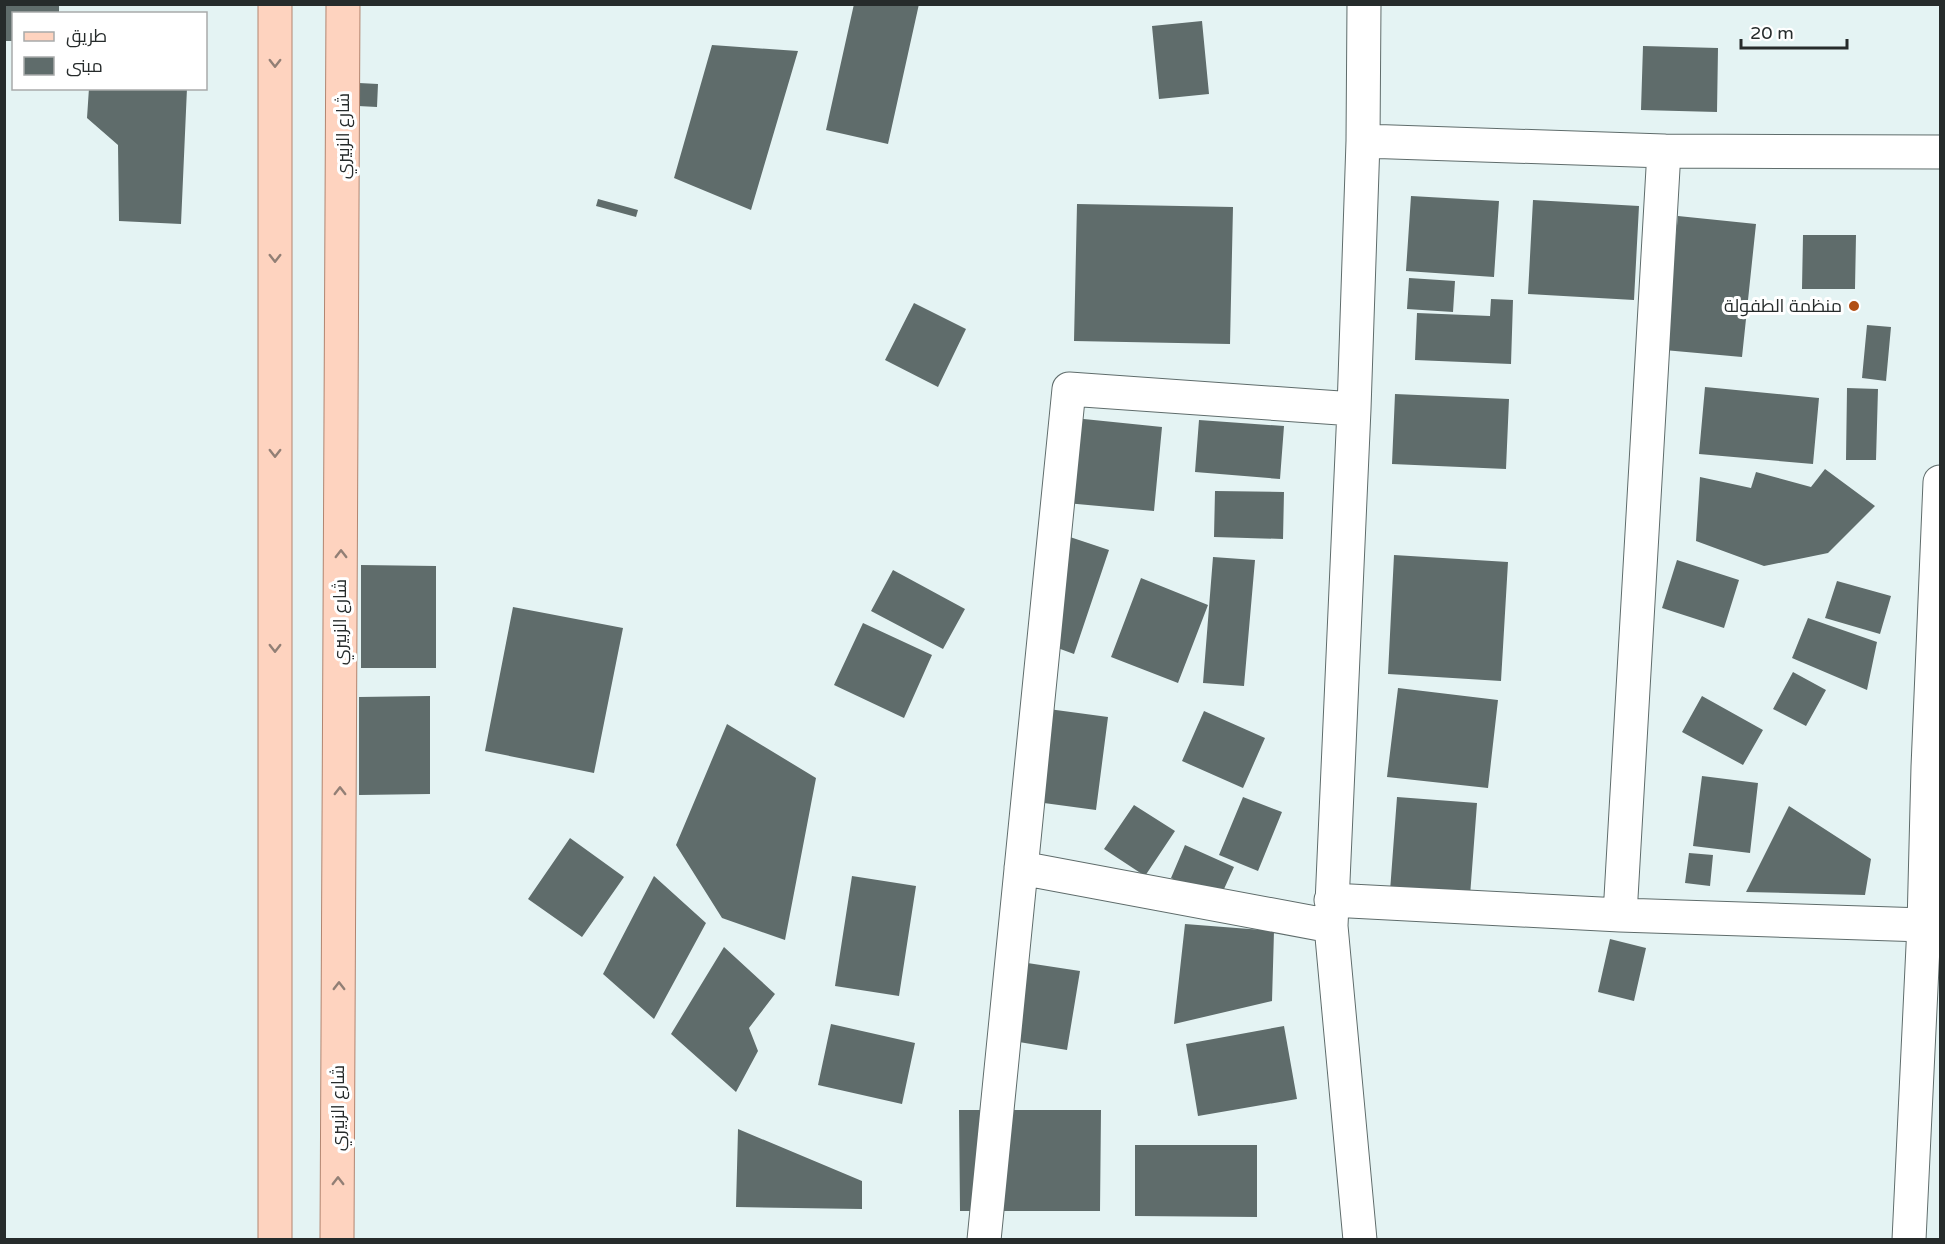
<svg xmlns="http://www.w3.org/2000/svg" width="1945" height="1244" font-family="'Varela Round',Cairo,sans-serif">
<rect width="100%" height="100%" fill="#e4f3f3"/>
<path fill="#5f6c6b" d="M4,4H59V14H14V41H4Z
M854,4H919L888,144L826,130Z
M1202,21L1209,94L1159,99L1152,26Z
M712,45L798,51L751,210L674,178Z
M1643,46L1718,48L1717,112L1641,110Z
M359,83L378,84L377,107L358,106Z
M89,88H187L181,224L119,221L118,145L87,118Z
M1411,196L1499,201L1494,277L1406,271Z
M598,199L638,210L636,217L596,206Z
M1533,200L1639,206L1634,300L1528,294Z
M1077,204L1233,207L1230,344L1074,341Z
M1678,216L1756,224L1742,357L1664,350Z
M1803,235H1856L1855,289H1802Z
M1409,278L1455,281L1453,312L1407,309Z
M1491,299L1513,300L1511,364L1415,360L1417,313L1490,316Z
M914,303L966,329L938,387L885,360Z
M1867,325L1891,327L1886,381L1862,378Z
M1705,387L1819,398L1813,464L1699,454Z
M1847,388L1878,389L1876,460H1846Z
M1395,394L1509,399L1506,469L1392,464Z
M1074,418L1162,427L1154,511L1066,503Z
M1199,420L1284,426L1280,479L1195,472Z
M1825,469L1875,506L1828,553L1764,566L1696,541L1700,477L1751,488L1756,472L1811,487Z
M1215,491L1284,492L1283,539L1214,537Z
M1067,536L1109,550L1074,654L1033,639Z
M1394,555L1508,562L1501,681L1388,674Z
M1213,557L1255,560L1244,686L1203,683Z
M1677,560L1739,580L1724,628L1662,608Z
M361,565L436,566V668H361Z
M893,570L965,609L943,649L871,611Z
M1141,578L1208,605L1178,683L1111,657Z
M1837,581L1891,596L1880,634L1825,618Z
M513,607L623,628L594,773L485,751Z
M1808,618L1877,642L1867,690L1792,658Z
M863,623L932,655L904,718L834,685Z
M1793,672L1826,690L1806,726L1773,709Z
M1398,688L1498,700L1488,788L1387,777Z
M430,696V794L359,795V697Z
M1702,696L1763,730L1743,765L1682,732Z
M1041,708L1108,717L1096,810L1029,801Z
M1204,711L1265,738L1243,788L1182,761Z
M727,724L816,778L785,940L722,918L676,845Z
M1702,776L1758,783L1750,853L1693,846Z
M1243,797L1282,812L1258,871L1219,855Z
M1397,797L1477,803L1470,896L1390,891Z
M1134,805L1175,831L1145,876L1104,849Z
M1789,806L1871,859L1865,895L1746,892Z
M570,838L624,877L582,937L528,899Z
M1185,845L1234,867L1219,900L1171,878Z
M1689,853L1713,855L1710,886L1685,883Z
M654,876L706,923L654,1019L603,974Z
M852,876L916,886L899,996L835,986Z
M1185,924L1274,931L1272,1001L1174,1024Z
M1610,939L1646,948L1634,1001L1598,992Z
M724,947L775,994L749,1028L758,1051L736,1092L671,1034Z
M1002,959L1080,971L1067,1050L990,1037Z
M831,1024L915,1043L902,1104L818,1085Z
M1284,1026L1297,1099L1198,1116L1186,1044Z
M959,1110H1101L1100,1211H960Z
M738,1129L862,1181V1209L736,1207Z
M1135,1145H1257V1217L1135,1216Z"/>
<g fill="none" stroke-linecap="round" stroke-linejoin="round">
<g stroke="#5f6c6b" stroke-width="35">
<path id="street" d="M1363,141L1664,151L1940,152
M1021,868L1331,926
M1331,900L1620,915L1924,925
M1620,915L1664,151
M984,1240L1069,389L1354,409
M1360,1240L1331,926L1354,409L1363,141L1364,4
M1909,1240L1924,925L1928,767L1940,482"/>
</g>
<g stroke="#b28570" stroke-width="35">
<path id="primary" d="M275,1240V4
M337,1240L343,4"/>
</g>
<use href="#street" stroke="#fff" stroke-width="33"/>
<use href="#primary" stroke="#fed3bf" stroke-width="33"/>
</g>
<defs><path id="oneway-chevron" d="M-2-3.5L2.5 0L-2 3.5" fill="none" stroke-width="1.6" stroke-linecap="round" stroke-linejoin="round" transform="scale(1.5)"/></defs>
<g stroke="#927f75">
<use href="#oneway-chevron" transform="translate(275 63) rotate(90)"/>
<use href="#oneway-chevron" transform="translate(275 258) rotate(90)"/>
<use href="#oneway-chevron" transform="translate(275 453) rotate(90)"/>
<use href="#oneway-chevron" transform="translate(341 554) rotate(-90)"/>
<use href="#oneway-chevron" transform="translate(275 648) rotate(90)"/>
<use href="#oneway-chevron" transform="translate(340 791) rotate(-90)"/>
<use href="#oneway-chevron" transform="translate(339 986) rotate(-90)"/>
<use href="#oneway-chevron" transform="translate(338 1181) rotate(-90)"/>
</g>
<circle fill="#b14e13" stroke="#fff" stroke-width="2" cx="1854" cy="306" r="6"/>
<g text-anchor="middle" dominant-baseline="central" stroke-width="6" stroke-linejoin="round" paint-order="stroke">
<g font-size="18" fill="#262b2b" stroke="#fff">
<text transform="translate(343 136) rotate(-90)">شارع الزبيري</text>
<text transform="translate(340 622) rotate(-90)">شارع الزبيري</text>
<text transform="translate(338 1108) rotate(-90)">شارع الزبيري</text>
</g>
<g font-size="18" fill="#262b2b" stroke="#fff" text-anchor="end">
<text x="1842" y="306">منظمة الطفولة</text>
</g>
</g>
<rect width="1945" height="1244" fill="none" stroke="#262b2b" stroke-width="12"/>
<rect x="12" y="12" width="195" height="78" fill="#ffffff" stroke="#a8aaaa" stroke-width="1.5"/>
<rect x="24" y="32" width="30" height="9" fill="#fed3bf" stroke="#a8aaaa" stroke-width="1.5"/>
<text x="66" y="42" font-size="18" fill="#262b2b">طريق</text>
<rect x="24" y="57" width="30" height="18" fill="#5f6c6b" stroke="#a8aaaa" stroke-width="1.5"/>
<text x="66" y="72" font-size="18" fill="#262b2b">مبنى</text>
<path d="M1741 39v9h106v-9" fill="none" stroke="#262b2b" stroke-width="3"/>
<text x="1750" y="39" font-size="18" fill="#262b2b" stroke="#ffffff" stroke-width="4.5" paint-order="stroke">20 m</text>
</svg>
